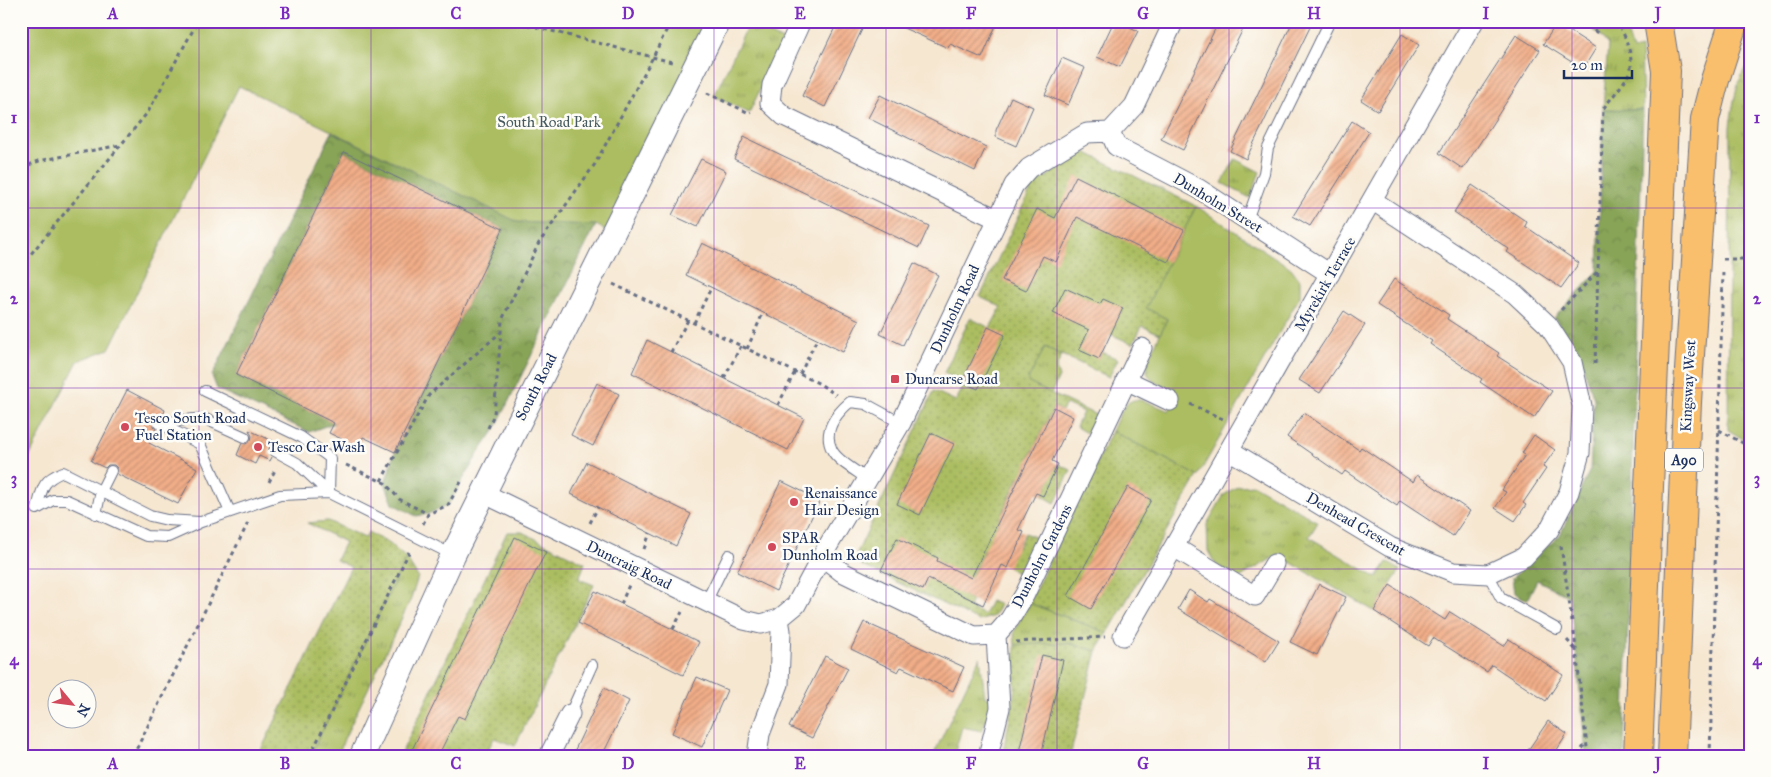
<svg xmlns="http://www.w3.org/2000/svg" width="1771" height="777" font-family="'IM FELL Great Primer',serif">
<defs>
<pattern id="grass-tufts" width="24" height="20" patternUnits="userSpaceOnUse" patternTransform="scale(1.25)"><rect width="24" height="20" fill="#abbd60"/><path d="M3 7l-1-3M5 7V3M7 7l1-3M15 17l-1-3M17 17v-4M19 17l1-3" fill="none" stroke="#8a9a52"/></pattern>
<pattern id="forest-crowns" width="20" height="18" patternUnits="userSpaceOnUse" patternTransform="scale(1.25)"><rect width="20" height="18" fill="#88a456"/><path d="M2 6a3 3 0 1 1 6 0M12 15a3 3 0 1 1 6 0" fill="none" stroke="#6e864a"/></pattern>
<pattern id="garden-dots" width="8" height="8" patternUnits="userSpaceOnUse" patternTransform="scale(1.25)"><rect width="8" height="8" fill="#abbd60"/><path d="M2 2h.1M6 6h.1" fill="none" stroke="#8a9a52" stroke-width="1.8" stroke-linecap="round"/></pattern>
<pattern id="building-hatch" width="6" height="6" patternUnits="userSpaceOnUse" patternTransform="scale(1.25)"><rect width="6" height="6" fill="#f2ae88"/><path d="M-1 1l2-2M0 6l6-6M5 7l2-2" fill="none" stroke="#c38e72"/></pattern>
</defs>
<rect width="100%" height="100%" fill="#fdfcf7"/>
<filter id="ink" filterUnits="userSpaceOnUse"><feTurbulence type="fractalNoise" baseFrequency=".02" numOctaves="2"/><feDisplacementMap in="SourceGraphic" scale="10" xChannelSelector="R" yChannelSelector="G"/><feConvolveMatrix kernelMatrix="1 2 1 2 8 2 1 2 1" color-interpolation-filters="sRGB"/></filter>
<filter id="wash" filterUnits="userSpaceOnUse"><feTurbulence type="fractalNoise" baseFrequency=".0096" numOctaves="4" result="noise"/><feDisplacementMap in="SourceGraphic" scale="20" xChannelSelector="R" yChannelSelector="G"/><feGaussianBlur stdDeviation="1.12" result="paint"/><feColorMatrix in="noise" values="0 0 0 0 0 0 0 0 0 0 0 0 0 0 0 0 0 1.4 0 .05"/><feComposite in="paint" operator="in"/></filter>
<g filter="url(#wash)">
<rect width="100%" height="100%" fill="#f6e7d1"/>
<path fill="url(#grass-tufts)" stroke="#63765f" d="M750,21H775L768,34L783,41L749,113L714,96Z
M1581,21H1630L1633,29L1627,32L1633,50L1641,48L1643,110L1603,109L1608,45L1599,34Z
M1750,61V174L1748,179L1746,259L1750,443L1728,430L1730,127C1733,105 1736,79 1750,61Z
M1235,159L1260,172L1250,198L1222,183Z
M1045,347L1062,355L1056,368L1059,377L1051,394L1026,382Z
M1254,485L1318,522L1309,537L1377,578L1387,562L1400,570L1374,611L1278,555L1239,578L1216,565L1208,551L1207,524L1224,495L1238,486Z
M406,558L418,577L411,599L344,739L338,756H310Z
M1029,603L1108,633L1097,651L1067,643L1015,645L1014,632Z
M980,657L985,697L991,698L989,713L982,731L962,727L954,756H933Z"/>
<path fill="url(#forest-crowns)" stroke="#526a5a" d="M1603,109L1643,110L1624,756H1586L1576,651L1569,597L1537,580L1527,600L1514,593L1512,578L1560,535L1590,470L1594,399L1578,351L1554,318L1598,271Z
M332,132L518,222L596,225L494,431L478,454L448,505L428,514L416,516L393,504L385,483L395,452L503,229L344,152L236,375L334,423L309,432L217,389L212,376Z"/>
<path fill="#abbd60" stroke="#63765f" d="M21,21H718L613,234L596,225L518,222L239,86L109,349L78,361L21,473Z
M1196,206L1291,268L1300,280V296L1198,476L1112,431C1129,392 1132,395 1169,411L1177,393L1153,381L1147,373L1148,360L1167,319L1145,308Z"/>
<path fill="url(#garden-dots)" stroke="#63765f" d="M1085,152L1196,206L1146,308L1167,319L1160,334L1142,326L1133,344L1110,334L1102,352L1118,359L1109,377L1045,347L1027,382L1096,415L1098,421L1094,431L1088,434L1076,427L1083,412L1066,404L1062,411L1054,407L1029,458L1037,462L1051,477L1058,464L1071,470L1055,503L1043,496L1049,482L1028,481L1019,477L996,527L1004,531L1001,539L1018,547L1025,533L1039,539L1021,576C1008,568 998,556 984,550L963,595L972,600L969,607L984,615L991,601L1000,605L994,616L979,621L861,565L856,555L934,391L956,401L965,383L944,373L970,318L990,328L1001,307L980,297L1033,185Z
M1112,431L1198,476L1108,633L1029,603Z
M328,521L365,538L368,532L390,544L406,558L310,756H258L351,567L336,560L345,542L307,523Z
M507,532H522L585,563L579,579L594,585L515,746L494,738L485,756H400Z
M1067,643L1097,651L1070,756H1002L1015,693V645Z"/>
<g id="blocks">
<path fill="url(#building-hatch)" d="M838,21H866L825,107L802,96Z
M888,21H998L982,58L950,44L948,48Z
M1114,21H1118L1138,31L1120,67L1097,57Z
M1219,21H1247L1183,150L1161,139Z
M1293,21H1313L1246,159L1230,151Z
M1557,23L1596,48L1583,69L1543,44Z
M1402,34L1419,45L1378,111L1361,100Z
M1516,35L1540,50L1463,169L1439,153Z
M1062,58L1085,68L1068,105L1045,95Z
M880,95L986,147L975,171L868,118Z
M1011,97L1033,107L1016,146L996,137V130Z
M1352,121L1369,132L1310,226L1293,216Z
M744,137L929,226L919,248L734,159Z
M344,152L503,229L395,452L363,437L358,447L329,433L334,423L236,375Z
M701,159L726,171L698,227L672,215Z
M1076,176L1184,230L1168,262L1077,217L1056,262L1043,256L1026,291L1002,280L1037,209L1055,218Z
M1472,185L1527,222L1525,226L1579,263L1561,288L1507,252L1509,249L1454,212Z
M702,243L859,320L843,352L686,275Z
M914,263L938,275L903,345L880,334Z
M1394,279L1449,315L1447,319L1499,353L1497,356L1552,391L1534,418L1480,382L1482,379L1430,344L1432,341L1377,305Z
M1065,288L1100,304L1103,299L1123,308L1099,359L1079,350L1089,330L1053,313Z
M1344,311L1365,325L1320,393L1299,380Z
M988,327L1005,335L978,389L962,382Z
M647,340L804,418L788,450L632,373Z
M597,383L619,394L593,446L571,435Z
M127,390L165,410L163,416L156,417L153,420V426L156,429L149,443L197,468L178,504L117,474V468L114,465H108L105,468L91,461Z
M1054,407L1073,417L1052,461L1058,464L1043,496L1036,493L1018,530L1024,532L1008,568L1002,565L983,605L928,579L923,590L881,570L897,538L938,558L937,561L971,578Z
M1304,413L1359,450L1361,447L1413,482L1417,475L1470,511L1453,536L1400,501L1397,506L1345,471L1342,475L1287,437Z
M249,430L279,444L272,445L269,448V454L272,457L270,461L259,456L255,464L237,455L242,443L246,444L251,440L252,436Z
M931,433L954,444L920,515L897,504Z
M1534,435L1555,450L1543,467L1546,469L1523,503L1526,505L1515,521L1495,508L1506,492L1502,490L1525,455L1522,453Z
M587,462L691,514L676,546L571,494Z
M781,481L820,500L776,591L737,572Z
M1128,487L1151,500L1091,609L1068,596Z
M515,537L546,552L535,573L465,719L458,716L438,756H409Z
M1319,584L1346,597L1317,655L1290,642Z
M1390,585L1445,620L1450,612L1504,646L1509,639L1563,675L1546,701L1492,665L1487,672L1433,638L1428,646L1374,611Z
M1189,590L1208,602L1210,599L1279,641L1266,662L1178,609Z
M595,591L699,642L683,675L578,623Z
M864,622L964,667L953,691L901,667L898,672L851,649Z
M1042,655L1063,660L1041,756H1018Z
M825,656L848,668L812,738L789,727Z
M697,677L727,690L702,747L672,733Z
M604,688L629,701L602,756H572Z
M1548,721L1567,734L1553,756H1524Z"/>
</g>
</g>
<g filter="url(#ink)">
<use href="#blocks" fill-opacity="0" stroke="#686f86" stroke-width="1"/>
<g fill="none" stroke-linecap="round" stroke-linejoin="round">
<g stroke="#686f86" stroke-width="12">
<path id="service" d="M1247,220L1264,173L1268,148L1330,21
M205,391L301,437L330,458L329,493
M159,423L200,444L230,512
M160,423L203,418L245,437
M275,451L297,463L329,493
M869,480C858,472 837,461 832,450C822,431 837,413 850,402L866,404L901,423
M37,509L53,500H67L146,536L168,537L201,522L280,495L329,493L453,555
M37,509C42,489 42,480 63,472L150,516L167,520L200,522
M96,514L101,491L111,471
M1488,574L1501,598L1557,629
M706,602L729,555
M570,714L592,665"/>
</g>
<g stroke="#686f86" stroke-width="21">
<path id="minor" d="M801,21L772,85L770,103L784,116L997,219
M1110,132L1116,146L1199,189L1330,274
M1126,380L1170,401
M1229,450L1390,547L1453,572L1488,574L1524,557L1549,530L1569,492L1580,453L1582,406L1572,362L1548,325L1515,294L1372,200
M483,493L744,620L761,624L779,619L796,605L822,556L901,423L1014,185L1029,168L1087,133L1110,132L1134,106L1174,21
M1174,547L1255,596L1274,564
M822,556L842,572L974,636L996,635L1010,619L1025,594L1142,348
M1123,636L1474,21
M549,756L570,714
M757,756L760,734L779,684L781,631L779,619
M988,756L1000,708L996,635"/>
</g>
<g stroke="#686f86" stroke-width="26">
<path id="tertiary" d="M362,756L453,555L718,21"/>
</g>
<g stroke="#686f86" stroke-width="30">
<path id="trunk" d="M1638,756L1666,71L1658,21
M1672,756L1687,402L1705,119L1715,80L1734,21"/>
</g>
<path stroke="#686f86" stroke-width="3" stroke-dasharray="4 4" stroke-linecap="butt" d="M513,21L672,62
M1581,21L1599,34
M707,93L749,113L751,112
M21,168L39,161L120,145
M1723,259H1750
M21,266L148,112L198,21
M613,284L820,384L836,395
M1561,310L1598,271
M694,323L711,288
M747,349L763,313
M671,352L688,320
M1595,364L1603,109C1610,99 1629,79 1631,67C1632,51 1624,35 1618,21
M800,374L817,339
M724,378L741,346
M1190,404L1223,419
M778,405L795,372
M488,428L494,414L502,320L539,243L595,164L653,57L671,21
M1719,430L1750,447
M346,465L385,483L399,499L428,514
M381,481L429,395L501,332
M269,482L275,470
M590,523L598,507
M423,524L428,514L448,505L461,482
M1561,546L1572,621
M644,549L650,533
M621,604L629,585
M673,629L682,612
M1574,632L1588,756
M1567,640L1576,650
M1016,642L1105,637
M133,756L248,523
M310,756L409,552
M1578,756L1585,744
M1710,756L1723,271"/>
<use href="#service" stroke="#fff" stroke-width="10"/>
<use href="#minor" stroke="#fff" stroke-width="19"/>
<use href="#tertiary" stroke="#fff" stroke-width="24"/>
<use href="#trunk" stroke="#f9bf6d" stroke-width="28"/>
</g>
</g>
<path fill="none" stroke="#7b2cbf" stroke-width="1" stroke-opacity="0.55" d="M199,21V756M371,21V756M542,21V756M714,21V756M886,21V756M1057,21V756M1229,21V756M1400,21V756M1572,21V756M21,208H1750M21,388H1750M21,569H1750"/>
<g fill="#d1495b" stroke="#fdfcf7" stroke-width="2">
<rect x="890" y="374" width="10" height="10" rx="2.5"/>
<circle cx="125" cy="427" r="5"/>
<circle cx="258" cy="447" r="5"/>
<circle cx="794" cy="502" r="5"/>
<circle cx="772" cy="547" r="5"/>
</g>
<g text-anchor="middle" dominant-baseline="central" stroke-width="5" stroke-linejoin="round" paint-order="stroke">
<rect fill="#fdfcf7" stroke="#5f6c8c" stroke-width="1" x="1665" y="448.5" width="38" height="23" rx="4"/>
<g font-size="14" font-weight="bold" fill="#1b2f5e">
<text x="1684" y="460">A90</text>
</g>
<g font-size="15" fill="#465a5f" stroke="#fdfcf7">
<text x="549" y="122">South Road Park</text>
</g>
<g font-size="15" fill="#1b2f5e" stroke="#fdfcf7">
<text transform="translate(1218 203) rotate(31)">Dunholm Street</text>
<text transform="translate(1325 284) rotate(-60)">Myrekirk Terrace</text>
<text transform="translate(955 309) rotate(-65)">Dunholm Road</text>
<text transform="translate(1688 386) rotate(-87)">Kingsway West</text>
<text transform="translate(536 387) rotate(-63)">South Road</text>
<text transform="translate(1356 524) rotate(30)">Denhead Crescent</text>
<text transform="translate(1042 556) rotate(-63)">Dunholm Gardens</text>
<text transform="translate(629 565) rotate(26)">Duncraig Road</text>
</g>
<g font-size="15" fill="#1b2f5e" stroke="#fdfcf7" text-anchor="start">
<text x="905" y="379">Duncarse Road</text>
<text x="135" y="418">Tesco South Road<tspan x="135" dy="17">Fuel Station</tspan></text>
<text x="268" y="447">Tesco Car Wash</text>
<text x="804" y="493">Renaissance<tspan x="804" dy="17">Hair Design</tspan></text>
<text x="782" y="538">SPAR<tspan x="782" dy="17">Dunholm Road</tspan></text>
</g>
</g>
<rect width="1771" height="777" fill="none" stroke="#fdfcf7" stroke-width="55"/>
<g transform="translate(72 704) rotate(119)"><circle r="24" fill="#fdfcf7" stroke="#a3aaba"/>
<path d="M0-4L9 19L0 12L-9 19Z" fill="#d1495b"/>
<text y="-8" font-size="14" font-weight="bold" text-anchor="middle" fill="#1b2f5e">N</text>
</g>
<path d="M1564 70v8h68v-8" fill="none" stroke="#1b2f5e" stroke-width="2.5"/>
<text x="1571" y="70" font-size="15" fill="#1b2f5e" stroke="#fdfcf7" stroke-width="4" paint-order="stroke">20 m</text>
<rect x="28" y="28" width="1716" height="722" fill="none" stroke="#7b2cbf" stroke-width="2"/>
<g font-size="16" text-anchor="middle" font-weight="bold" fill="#7b2cbf">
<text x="113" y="19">A</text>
<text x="285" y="19">B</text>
<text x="456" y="19">C</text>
<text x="628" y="19">D</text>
<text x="800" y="19">E</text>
<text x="971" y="19">F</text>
<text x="1143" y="19">G</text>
<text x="1314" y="19">H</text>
<text x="1486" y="19">I</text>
<text x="1658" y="19">J</text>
<text x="14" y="123">1</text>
<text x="1757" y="123">1</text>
<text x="14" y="304">2</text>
<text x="1757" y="304">2</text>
<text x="14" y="484">3</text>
<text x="1757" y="484">3</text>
<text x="14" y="665">4</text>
<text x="1757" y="665">4</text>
<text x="113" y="769">A</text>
<text x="285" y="769">B</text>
<text x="456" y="769">C</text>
<text x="628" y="769">D</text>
<text x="800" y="769">E</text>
<text x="971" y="769">F</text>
<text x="1143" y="769">G</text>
<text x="1314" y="769">H</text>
<text x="1486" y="769">I</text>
<text x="1658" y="769">J</text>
</g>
</svg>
